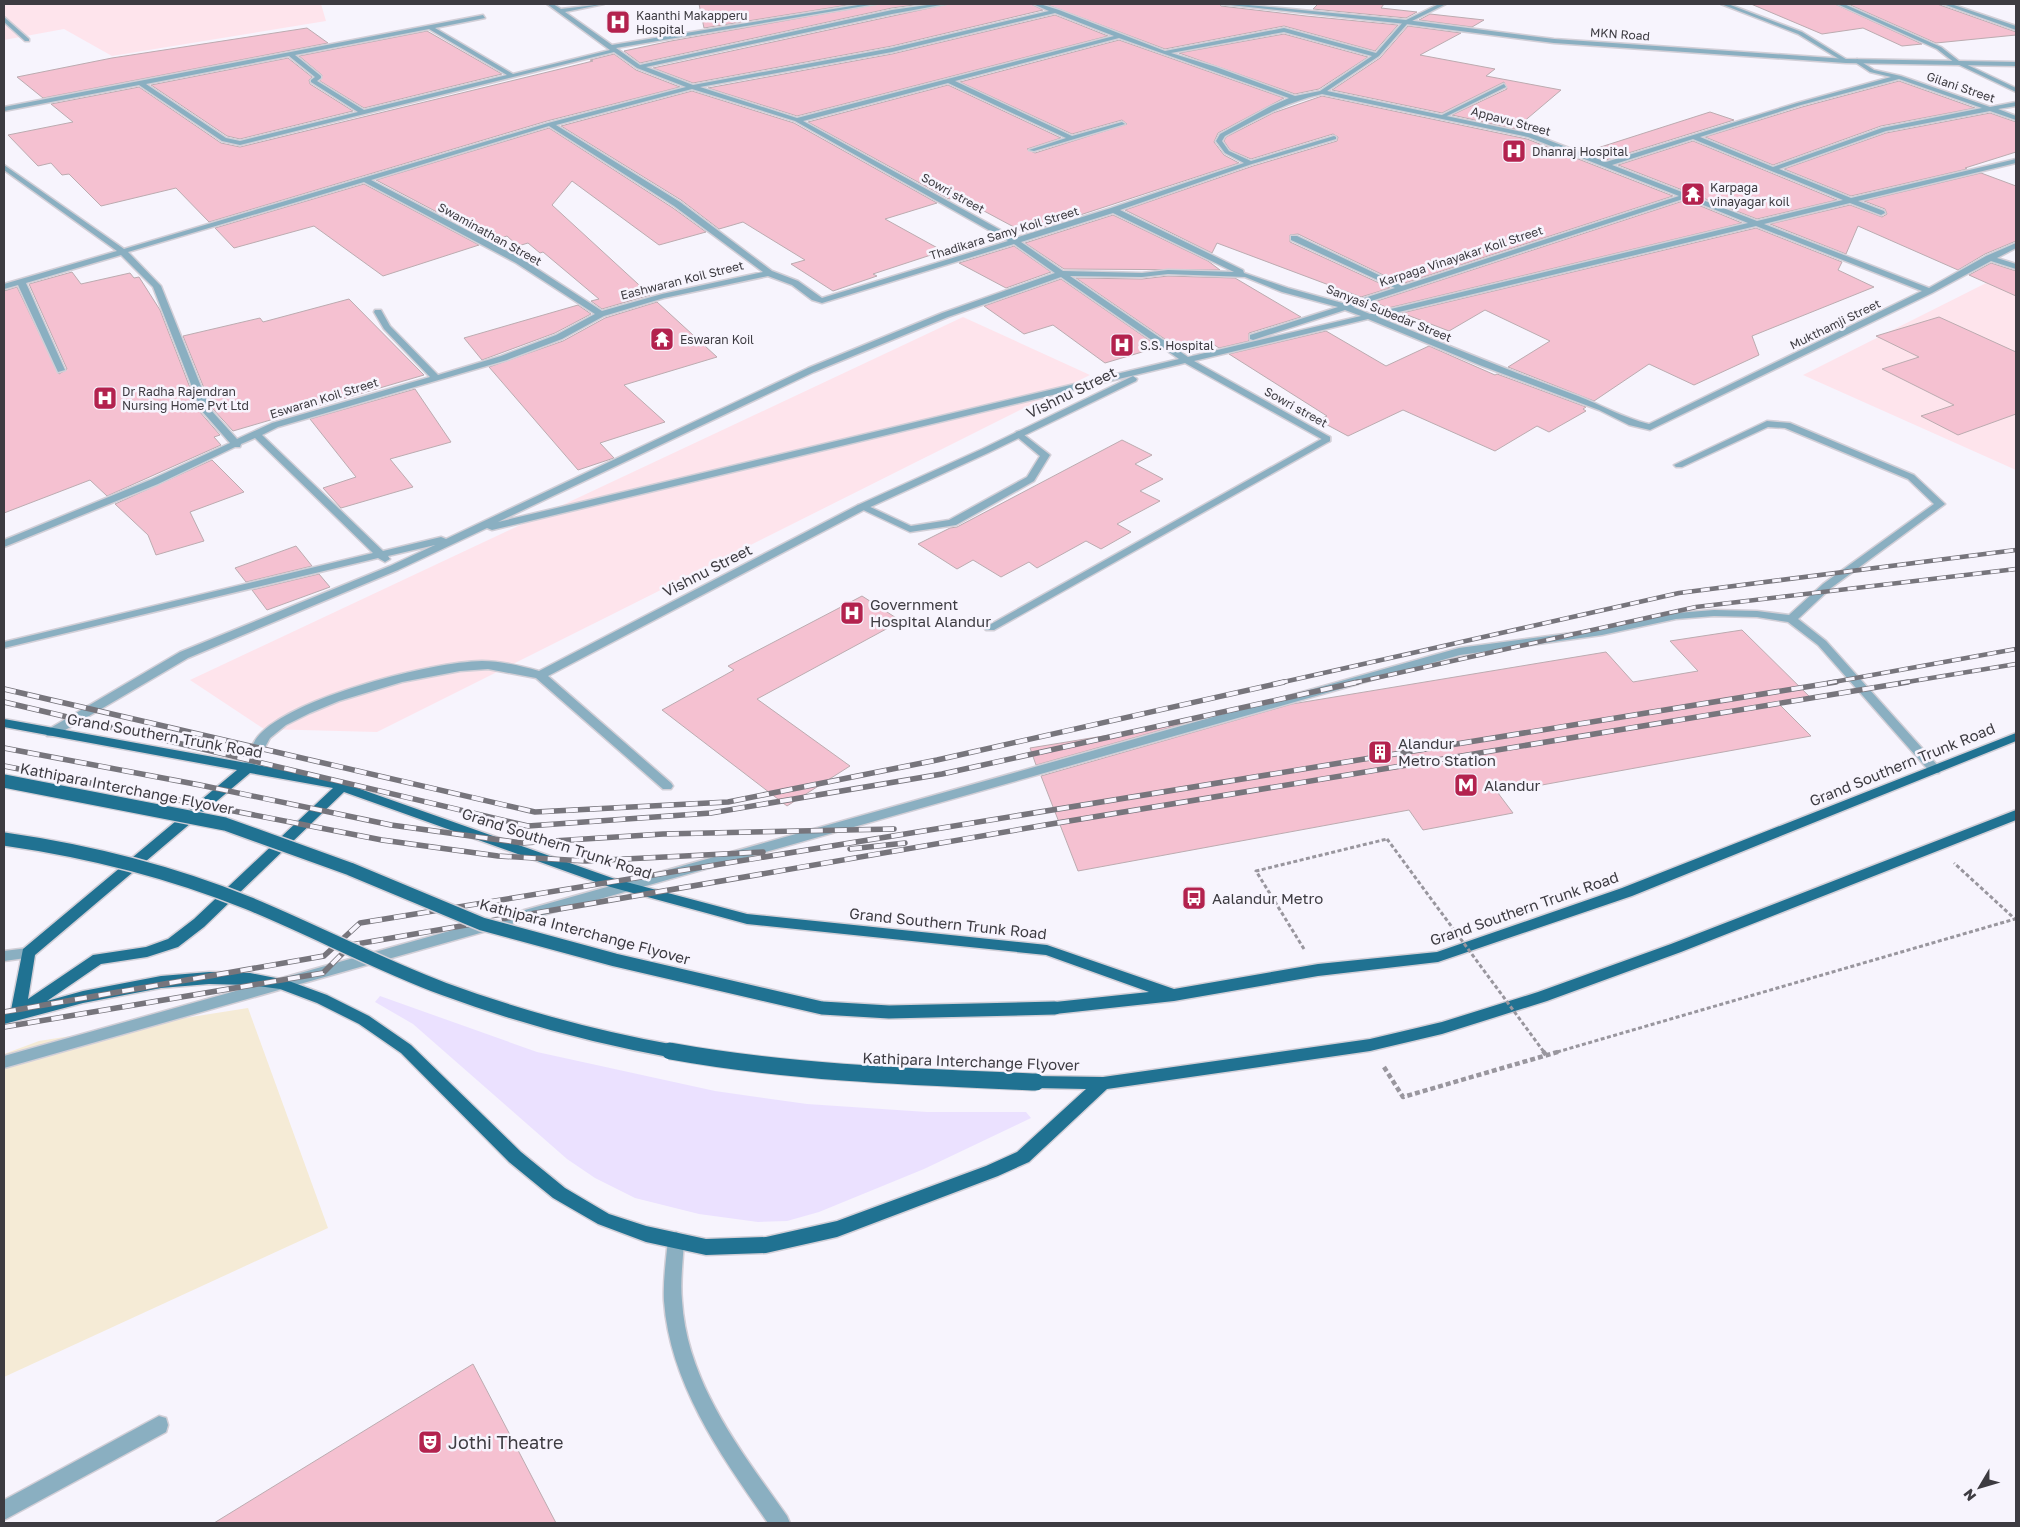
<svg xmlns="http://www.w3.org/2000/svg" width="2020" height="1527" font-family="'Golos Text',sans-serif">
<rect width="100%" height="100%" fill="#f7f4fd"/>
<path fill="#fee4ec" d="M4,4H321L326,21L112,56L64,29L4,40Z
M2016,268V470L1803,375Z
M963,317L1090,375L377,732L264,729L190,680Z"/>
<path fill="#f5ebd6" d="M248,1008L328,1228L4,1377V1054L39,1041Z"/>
<path fill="#ebe1ff" d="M380,996L537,1052L715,1091L807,1104L927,1112H1026L1031,1118L924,1169L819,1212L787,1221L758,1222L699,1214L635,1198L595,1178L567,1159L413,1024L375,1002Z"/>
<path fill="#f5c1d1" stroke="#bcabb0" d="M699,4H854L704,28Z
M878,4H922L892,8L640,63L624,51L671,41Z
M948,4H1031L1043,10L892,46L693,83L653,68Z
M1045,4H1219L1221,6L1306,16L1398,25L1375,51L1284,26L1165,49Z
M1318,4H1384L1381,8L1417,12L1406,18L1313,9Z
M1751,4H1835L1922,44L1902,46L1863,28L1822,34Z
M1848,4H1937L2016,32V35L1936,43Z
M1430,14L1484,20L1472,27L1419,20Z
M1055,15L1108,36L797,116L708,88L892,54Z
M1408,26L1461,33L1420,55L1495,69L1486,76L1561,90L1515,129L1452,115L1507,89L1504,82L1442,113L1332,90L1380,58Z
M307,28L328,43L43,98L17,77L112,58Z
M427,31L502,74L364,108L320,81L322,75L299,56Z
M1284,34L1368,57L1319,89L1295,94L1179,53Z
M1119,40L1284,98L1218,133L1214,142L1224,155L1239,163L1025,233L958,197L949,199L808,122L948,85L1061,138L1027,149L1035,153L1127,124L1122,120L1072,134L960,82Z
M614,54L636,70L680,87L547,121L209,222L176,188L101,206L69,174L62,175L51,163L38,166L8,135L73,122L51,104L139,87L221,143L240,147L593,61L590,60Z
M288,58L312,77L309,80L310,84L353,111L240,139L227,136L151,85Z
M1899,81L1975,108L1881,126L1773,165L1705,137L1802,107Z
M692,91L794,123L937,203L885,219L943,251L873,274L877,276L833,291L791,264L805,260L743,222L719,229L681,200L561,126Z
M1322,96L1527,139L1673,196L1402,284L1298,234L1290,235V242L1390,288L1361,297L1217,243L1212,253L1125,210L1253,166L1337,141L1338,137L1333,134L1251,159L1230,150L1224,141L1226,137L1273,113Z
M1710,112L1734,120L1606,160L1585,152Z
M1990,113L2016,122V152L1965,168L1967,169L1851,196L1784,169L1886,133Z
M549,128L673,208L706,232L659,245L572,181L552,205L650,295L602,309L591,301L599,299L543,252L540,253L528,243L518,246L507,236L492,241L376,180Z
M1693,141L1837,200L1757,219L1618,165Z
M1981,173L2016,186V241L1985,254L1958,270L1858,226L1846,254L1770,224L1850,205L1882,217L1887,214L1885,209L1864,201Z
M364,184L479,245L383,276L314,226L234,248L215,228Z
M1686,200L1742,223L1388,308L1374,302Z
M1113,215L1208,261L1220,270L1064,269L1025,243Z
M1756,228L1842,262L1838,270L1874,287L1752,336L1759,355L1694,385L1649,364L1594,401L1508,367L1550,341L1485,310L1449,331L1402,313Z
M1014,246L1051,272L1006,288L959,263Z
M1991,263L2016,271V296L1969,275Z
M72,272L81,284L130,273L134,278L139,277L160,310L199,411L220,435L214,437L221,445L107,496L90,480L4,513V291L17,287L59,374L67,369L29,284Z
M1168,276L1235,278L1301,317L1249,333V341L1219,348L1213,344L1189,351L1176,342L1172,344L1076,278L1142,279Z
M1061,279L1159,347L1105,363L1053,325L1024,334L984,306Z
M349,299L424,375L233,431L212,408L183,336L260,318L263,322Z
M657,302L717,357L624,385L665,422L600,443L614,458L578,470L489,367L563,341L605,318Z
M578,305L591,314L555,333L482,360L464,338Z
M1939,317L2016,352V414L1958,435L1921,416L1954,405L1882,369L1919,357L1876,336Z
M1326,331L1386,366L1429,346L1495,375L1497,374L1586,407L1583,409L1586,411L1549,432L1537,426L1495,451L1403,410L1348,436L1318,420L1327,416L1229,354Z
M415,389L451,442L390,459L413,487L341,508L323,488L356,477L310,419Z
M1122,440L1152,455L1135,464L1163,479L1140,491L1160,501L1117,524L1131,532L1101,549L1086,541L1037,568L1029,562L1001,577L973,560L957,569L918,544L950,528L957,527Z
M212,460L244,492L190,512L204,541L156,555L148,535L115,504Z
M296,546L312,566L246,582L235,568Z
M319,574L330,587L267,610L252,590Z
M862,596L901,621L757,699L850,766L787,806L662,710L734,670L728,666Z
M1742,630L1812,699L1779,704L1811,736L1498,793L1513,813L1423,830L1409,810L1078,871L1041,776L1292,704L1606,652L1633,682L1698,671L1670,641Z
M1190,722L1036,765L1030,748L1091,738Z
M473,1364L556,1523H214Z"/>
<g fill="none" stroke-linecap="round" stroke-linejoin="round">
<g stroke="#d2cfd7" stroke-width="3">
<path id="service" d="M1504,84L1506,87L1445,117L1440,116Z
M1019,431L1050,455L1034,481L956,525L910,532L857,507L858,505H866L911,526L949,520L1027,477L1040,456L1016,436V432Z
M1327,436L1330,437V441L994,630H986L984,628Z
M159,1416L166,1418L168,1425L166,1432L4,1520V1500Z"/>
</g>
<g stroke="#d2cfd7" stroke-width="3">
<path id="minor" d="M547,4H553L561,9L604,4L565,12L612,45L864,4H876L616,48L640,65L892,10L934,4H946L892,14L646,67L693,85L892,48L1049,11L1033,4H1040L1059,10L1165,51L1284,28L1376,53L1404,21L1439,4H1446L1408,23L1379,56L1327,91L1532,134L1606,162L1797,103L1891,77L1870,72L1855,62L1857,59L1874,70L1901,76L1990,107L2016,102V106L1998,109L2016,116V120L1990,111L1886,131L1779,169L1851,198L2016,159V163L1858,201L1884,211L1885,213L1881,215L1850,203L1764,224L1929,288L1986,256L2016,243V248L1997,258L2016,264V269L1991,261L1932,293L1650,430L1629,425L1599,410L1482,366L1368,319L1194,361L1330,437V441L1327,442L1185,363L492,530L487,528L398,570L188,658L55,736H47L45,733L47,730L180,652L390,566L435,545L388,556L390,559L385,562L378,558L4,648V642L373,553L255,438L241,444L240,447H235L158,484L4,547V540L150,480L230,443L201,410L153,287L121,255L26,283L65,370L58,372L18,285L4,289V284L117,251L4,170V165L124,249L548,123L686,87L637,68L614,52L240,145L222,141L139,85L4,111V107L483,15L485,18L435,28L513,74L610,50ZM1055,13L1114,36L797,118L700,87L892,52ZM429,29L507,75L364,110L317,81L321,78V76L295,55ZM1284,32L1372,56L1320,91L1295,96L1216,67L1171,53ZM1119,38L1289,98L1271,106L1220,134L1216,141L1225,153L1244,163L1111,208L1015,238L803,121L948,83L1066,138L1029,150L1034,151L1125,124L1122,122L1072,136L955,81ZM289,56L315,77L311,80V82L358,112L240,141L226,138L146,84ZM1899,79L1982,108L1882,128L1773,167L1700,137L1801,105ZM692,89L795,121L1008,241L822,298L798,281L772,271L680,202L556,125ZM1322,94L1528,137L1679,196L1402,286L1297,236H1291V240L1395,288L1346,304L1288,288L1244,273L1243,270L1120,210L1252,164L1336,139V137L1334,136L1251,161L1229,151L1222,141L1225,136C1257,119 1286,102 1322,94ZM549,126L674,206L763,272L662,294L602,311L522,259L371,180ZM1693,139L1843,200L1757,221L1612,165ZM364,182L516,263L595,314L556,335L501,356L438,375L390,326L381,310H375L374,312L384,329L430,377L272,423L237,439L210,409L161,286L128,252ZM1686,198L1748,223L1370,314L1353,307ZM1113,213L1234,272L1168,270L1142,273L1063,271L1021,242ZM1756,226L1922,291L1649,424C1624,418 1601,405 1578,396C1510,371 1444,344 1378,317ZM1014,244L1055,273L942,313L808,368L446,539L441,537L383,551L262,435L278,427L507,360L562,339L604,316L664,298L768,276L792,285L812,300L822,303ZM1168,274L1245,277L1282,292L1338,307L1250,335V339L1253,340L1345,310L1361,316L1188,357L1070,276L1142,277ZM1061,277L1179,359L498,522L814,372L948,317Z
M1721,4H1728L1802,32L1849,61L1844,62L1798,34Z
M1837,4H1844L1941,47L1959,61L2016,88V92L1955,63L1937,49Z
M1943,4H1951L2016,26V30Z
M4,17L29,39V41H25L4,22Z
M1133,376L1137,379L1136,381L988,453L866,509L548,676L671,783L673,786L671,789H663L536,678L488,669L460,671L402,682L339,701L310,713L286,725L270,738L252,771H244L242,768C248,756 252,741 262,732C300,696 430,662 482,661C501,661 521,666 539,671L858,505L982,449Z
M1767,421L1790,423L1914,475L1945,504L1831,588L1798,619L1826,641L1939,767L1941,770L1939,773H1931L1818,645L1788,622L1757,617L1714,616L1676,619L1602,635L1460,655L4,1068V1056L1459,648L1602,629L1676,613L1714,610L1757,611L1789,615L1823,584L1934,504L1908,479L1785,428L1768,427L1682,467H1676L1674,465Z"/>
</g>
<g stroke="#d2cfd7" stroke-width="3">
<path id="tertiary" d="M1221,4H1238L1406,20L1554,39L1846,59L2016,62V66L1846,63L1554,43L1406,24Z
M28,948L33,949L35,953L33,957L4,961V951Z
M676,1232L682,1235L684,1240C683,1260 680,1281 682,1301C687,1383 741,1451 787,1516L790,1523H768C722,1457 670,1385 664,1301C663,1281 666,1260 668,1240L670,1235Z"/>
</g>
<g stroke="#d2cfd7" stroke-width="3">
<path id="primary" d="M4,719L329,778L615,879L747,914L1047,945L1174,989L1318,964L1437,952L1622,888L2016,733V741L1632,896L1438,962L1318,976L1174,1001L1055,1014L1050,1012L1048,1008L1050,1004L1055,1002L1149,992L1046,955L747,924L607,886L344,792L204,927L178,947L147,957L101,964L47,1001L83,991L161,976L209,972L250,973L286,980L327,995L369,1016L411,1045L521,1152L565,1188L609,1214L646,1226L706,1239L766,1237L837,1221L986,1166L1017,1152L1086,1089L1036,1088L1031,1086L1028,1082L1031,1078L1036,1076L1103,1077L1370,1039L1442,1022L1538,992L1671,944L2016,810V820L1681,952L1547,1001L1442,1034L1370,1051L1107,1089L1029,1162L998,1176L837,1237L766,1253L706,1255L646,1242L598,1224L553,1198L509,1162L401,1053L359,1024L317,1003L280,989L250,985L209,984L161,988L83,1003L4,1024V1012L11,1010L23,949L237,770L4,727ZM250,773L333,788L194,919L168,939L146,947L93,955L28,999L35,955Z"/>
</g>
<path stroke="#99969e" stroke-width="3" stroke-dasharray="4 2.5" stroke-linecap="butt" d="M1304,949L1256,871L1387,839
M1557,1052L2015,919L1954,863"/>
<path stroke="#99969e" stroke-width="4.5" stroke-dasharray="5 3" stroke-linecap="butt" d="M1384,1067L1403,1097L1561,1051"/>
<use href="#service" fill="#8aafc1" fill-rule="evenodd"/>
<use href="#minor" fill="#8aafc1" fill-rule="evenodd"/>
<use href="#tertiary" fill="#8aafc1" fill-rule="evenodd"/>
<use href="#primary" fill="#207292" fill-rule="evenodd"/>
<g stroke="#77757c" stroke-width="4.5">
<path id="rail-far1" d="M1279,683L1679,593L2016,550
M1353,683L1696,607L2016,569
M1828,683L2016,649
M1901,683L2016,664"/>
</g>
<g stroke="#77757c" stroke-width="5.5">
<path id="rail" d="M4,689L535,812L728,802L937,760L1284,682
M4,702L528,826L711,813L942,774L1358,682
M4,748L200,785L391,825L522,843L663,834L894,829
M4,766L382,840L498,856L586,861L763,852
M850,849L905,843
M4,1012L324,956L360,923L1836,682
M4,1027L323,973L351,945L1045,825L1908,682"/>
</g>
<use href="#rail-far1" stroke="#f7f4fd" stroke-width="3" stroke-dasharray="9" stroke-linecap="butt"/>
<use href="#rail" stroke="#f7f4fd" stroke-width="4" stroke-dasharray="12" stroke-linecap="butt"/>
<g stroke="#d2cfd7" stroke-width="16" stroke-linecap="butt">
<path id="primary-bridge-far1" d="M4,781L225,824L350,869L482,924L615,960L822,1008L889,1012L1055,1008
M4,839C88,851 169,871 248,903C314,930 377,964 444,989C520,1017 598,1038 677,1052"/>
</g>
<g stroke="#d2cfd7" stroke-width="19" stroke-linecap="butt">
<path id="primary-bridge" d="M670,1051C791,1073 914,1077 1036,1082"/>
</g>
<path stroke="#99969e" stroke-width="3" stroke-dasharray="4 2.5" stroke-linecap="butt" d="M1387,839L1544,1052"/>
<path stroke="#99969e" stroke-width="4.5" stroke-dasharray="5 3" stroke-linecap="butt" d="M1543,1051L1546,1055"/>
<use href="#primary-bridge-far1" stroke="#207292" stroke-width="13"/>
<use href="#primary-bridge" stroke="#207292" stroke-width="17"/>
</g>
<defs>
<g id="hospital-square" transform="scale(1.25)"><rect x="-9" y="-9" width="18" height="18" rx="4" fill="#b3224e" stroke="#f7f4fd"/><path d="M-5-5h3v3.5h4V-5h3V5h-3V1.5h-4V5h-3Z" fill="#fff"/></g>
<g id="temple-square" transform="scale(1.25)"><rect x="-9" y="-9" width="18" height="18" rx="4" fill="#b3224e" stroke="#f7f4fd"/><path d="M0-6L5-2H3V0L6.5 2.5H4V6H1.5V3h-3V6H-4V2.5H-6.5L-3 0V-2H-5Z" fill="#fff"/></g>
<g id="building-square" transform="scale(1.25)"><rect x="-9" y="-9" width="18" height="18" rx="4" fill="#b3224e" stroke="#f7f4fd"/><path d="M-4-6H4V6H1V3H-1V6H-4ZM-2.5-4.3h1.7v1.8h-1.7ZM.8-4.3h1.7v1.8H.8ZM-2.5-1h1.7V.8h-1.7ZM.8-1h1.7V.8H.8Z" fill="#fff"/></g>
<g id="metro-square" transform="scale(1.25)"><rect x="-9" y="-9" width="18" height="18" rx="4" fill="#b3224e" stroke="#f7f4fd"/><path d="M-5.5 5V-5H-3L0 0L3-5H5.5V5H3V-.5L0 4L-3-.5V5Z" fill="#fff"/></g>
<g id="bus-square" transform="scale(1.25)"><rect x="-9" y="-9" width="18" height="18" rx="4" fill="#b3224e" stroke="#f7f4fd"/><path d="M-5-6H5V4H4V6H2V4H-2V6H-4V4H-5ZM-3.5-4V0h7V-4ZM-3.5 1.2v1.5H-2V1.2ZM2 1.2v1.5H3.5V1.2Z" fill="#fff"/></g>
<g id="theatre-square" transform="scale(1.25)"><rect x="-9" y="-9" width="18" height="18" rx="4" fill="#b3224e" stroke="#f7f4fd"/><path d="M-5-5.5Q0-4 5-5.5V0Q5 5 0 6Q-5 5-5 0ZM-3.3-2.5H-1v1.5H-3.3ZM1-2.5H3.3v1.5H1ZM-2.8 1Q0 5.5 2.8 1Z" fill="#fff"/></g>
</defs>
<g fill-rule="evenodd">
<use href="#hospital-square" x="618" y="22"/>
<use href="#hospital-square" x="1514" y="151"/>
<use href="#temple-square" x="1693" y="194"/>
<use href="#temple-square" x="662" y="339"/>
<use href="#hospital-square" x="1122" y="345"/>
<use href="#hospital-square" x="105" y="398"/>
<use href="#hospital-square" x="852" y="613"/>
<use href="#building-square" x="1380" y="752"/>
<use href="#metro-square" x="1466" y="785"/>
<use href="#bus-square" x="1194" y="898"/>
<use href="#theatre-square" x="430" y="1442"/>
</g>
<g text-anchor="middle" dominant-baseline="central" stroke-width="5" stroke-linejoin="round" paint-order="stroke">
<g font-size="12" fill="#3d3b41" stroke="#f7f4fd" text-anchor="start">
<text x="636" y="15">Kaanthi Makapperu<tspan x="636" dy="14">Hospital</tspan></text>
<text x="1532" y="151">Dhanraj Hospital</text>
<text x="1710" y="187">Karpaga<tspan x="1710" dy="14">vinayagar koil</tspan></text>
<text x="680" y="339">Eswaran Koil</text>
<text x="1140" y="345">S.S. Hospital</text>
<text x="122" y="391">Dr Radha Rajendran<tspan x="122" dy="14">Nursing Home Pvt Ltd</tspan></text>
</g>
<g font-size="12" fill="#3d3b41" stroke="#f7f4fd">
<text transform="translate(1620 34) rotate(4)">MKN Road</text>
<text transform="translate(1961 87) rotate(19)">Gilani Street</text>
<text transform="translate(1511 121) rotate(15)">Appavu Street</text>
<text transform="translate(953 193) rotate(29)">Sowri street</text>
<text transform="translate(1004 233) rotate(-17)">Thadikara Samy Koil Street</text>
<text transform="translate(490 234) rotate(29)">Swaminathan Street</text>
<text transform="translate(1461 256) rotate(-18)">Karpaga Vinayakar Koil Street</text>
<text transform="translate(682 280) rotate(-14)">Eashwaran Koil Street</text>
<text transform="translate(1389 313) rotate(22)">Sanyasi Subedar Street</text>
<text transform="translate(1835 324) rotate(-26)">Mukthamji Street</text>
<text transform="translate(324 398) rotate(-17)">Eswaran Koil Street</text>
<text transform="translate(1296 407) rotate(29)">Sowri street</text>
</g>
<g font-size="15" fill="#3d3b41" stroke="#f7f4fd">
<text transform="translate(1071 392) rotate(-26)">Vishnu Street</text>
<text transform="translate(707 570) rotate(-27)">Vishnu Street</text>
<text transform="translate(165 735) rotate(10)">Grand Southern Trunk Road</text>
<text transform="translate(1902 764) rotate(-22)">Grand Southern Trunk Road</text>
<text transform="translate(127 788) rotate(11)">Kathipara Interchange Flyover</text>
<text transform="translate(557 843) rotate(18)">Grand Southern Trunk Road</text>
<text transform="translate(1524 908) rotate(-19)">Grand Southern Trunk Road</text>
<text transform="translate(948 923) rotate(6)">Grand Southern Trunk Road</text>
<text transform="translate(585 931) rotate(15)">Kathipara Interchange Flyover</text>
<text transform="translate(971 1061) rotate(2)">Kathipara Interchange Flyover</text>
</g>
<g font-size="15" fill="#3d3b41" stroke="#f7f4fd" text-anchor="start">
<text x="870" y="604">Government<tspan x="870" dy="17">Hospital Alandur</tspan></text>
<text x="1398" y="743">Alandur<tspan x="1398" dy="17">Metro Station</tspan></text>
<text x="1484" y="785">Alandur</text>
<text x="1212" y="898">Aalandur Metro</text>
</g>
<g font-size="18" fill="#3d3b41" stroke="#f7f4fd" text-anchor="start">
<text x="448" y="1442">Jothi Theatre</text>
</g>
</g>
<rect width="2020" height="1527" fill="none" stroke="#3d3b41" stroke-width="10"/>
<g transform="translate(1980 1487) rotate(232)" stroke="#f7f4fd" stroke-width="4" paint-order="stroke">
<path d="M0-4L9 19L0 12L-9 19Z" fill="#3d3b41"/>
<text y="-8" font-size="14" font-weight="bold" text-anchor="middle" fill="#3d3b41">N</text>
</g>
</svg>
